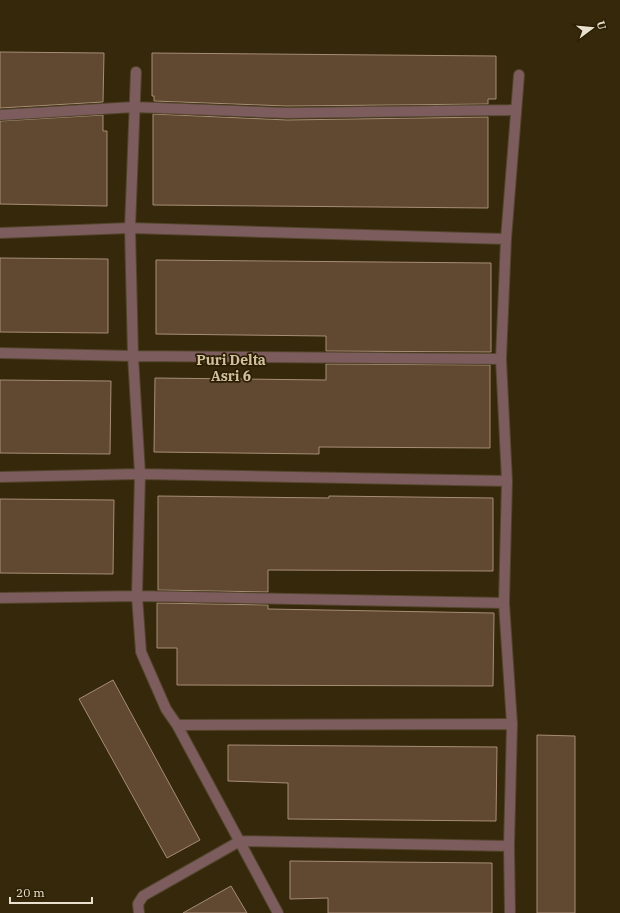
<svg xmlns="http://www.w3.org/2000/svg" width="620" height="913" font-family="'IBM Plex Serif',serif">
<rect width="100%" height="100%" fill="#35280b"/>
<path fill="#604831" stroke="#a88d75" d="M0,52L104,53L103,102L0,108Z
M152,53L496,56V99H488V104L287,106L154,101V96H152Z
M153,114L287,120L488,117V208L153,205Z
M103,115V131H107V206L0,204V121Z
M0,258L108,259V333L0,332Z
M156,260L491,263V352L326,351V336L156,334Z
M326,364L490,365V448L319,447V454L154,452L155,378L326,380Z
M0,380L111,381L110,454L0,453Z
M158,496L329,498V496L493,498V571L268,570V592L158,590Z
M0,499L114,500L113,574L0,573Z
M157,603L268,605V609L494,613L493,686L177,685V648H157Z
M113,680L200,840L167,858L79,699Z
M537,735L575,736V913H537Z
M228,745L497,747L496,821L288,819V783L228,781Z
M290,861L492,863V913H328V898L290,899Z
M231,886L247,913H183Z"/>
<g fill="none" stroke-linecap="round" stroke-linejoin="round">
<g stroke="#52452b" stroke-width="12">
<path id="minor" d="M136,72L130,228L133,356L140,474L137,596L141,652L166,709L177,725L278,913
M0,115L134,107L287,113L516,110
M0,233L130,228L506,239
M0,353L133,356L501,359
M0,477L140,474L507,481
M0,598L137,596L504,603
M177,725L512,724
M139,913L138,904L143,896L240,841L509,846
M510,913L509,846L512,724L504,603L507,481L501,359L506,239L519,75"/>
</g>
<use href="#minor" stroke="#7c5c5d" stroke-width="10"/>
</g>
<g text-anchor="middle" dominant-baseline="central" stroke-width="3.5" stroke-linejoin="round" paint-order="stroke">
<g font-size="14" font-weight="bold" fill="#d1c1a0" stroke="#2b1e02">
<text x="231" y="360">Puri Delta<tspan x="231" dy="16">Asri 6</tspan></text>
</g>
</g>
<g transform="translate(592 28) rotate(74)" stroke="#2b1e02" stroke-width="3" paint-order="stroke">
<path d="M0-3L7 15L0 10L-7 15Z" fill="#e9e0d0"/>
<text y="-6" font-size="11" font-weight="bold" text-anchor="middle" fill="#e9e0d0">U</text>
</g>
<path d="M10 897v6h82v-6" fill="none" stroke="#e9e0d0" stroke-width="2"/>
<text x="16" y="897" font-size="12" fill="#e9e0d0" stroke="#2b1e02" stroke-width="3" paint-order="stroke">20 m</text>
</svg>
